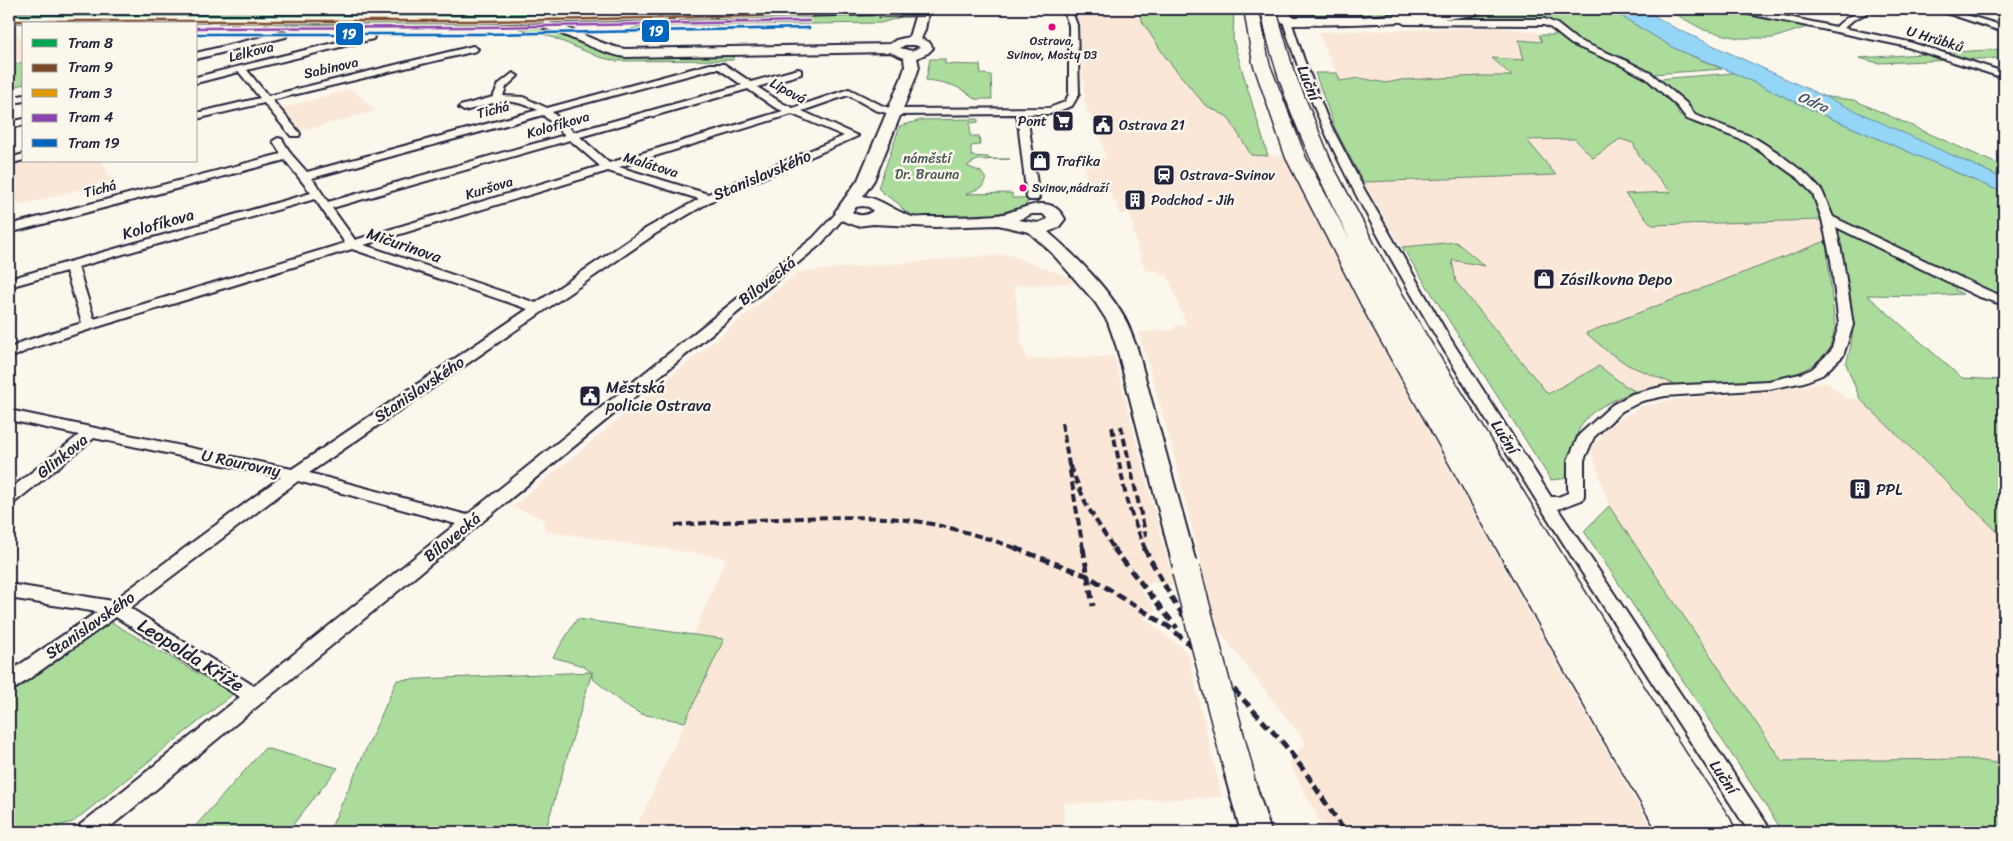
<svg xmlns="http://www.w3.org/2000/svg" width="2013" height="841" font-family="Sriracha,sans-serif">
<rect width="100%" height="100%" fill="#fbf7ec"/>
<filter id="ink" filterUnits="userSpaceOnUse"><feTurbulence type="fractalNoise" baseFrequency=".02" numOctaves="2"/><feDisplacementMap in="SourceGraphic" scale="10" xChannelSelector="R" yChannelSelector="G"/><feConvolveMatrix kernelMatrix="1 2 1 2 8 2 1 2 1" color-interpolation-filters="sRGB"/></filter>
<g filter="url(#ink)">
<path fill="#fae7d8" d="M1073,9H1137L1143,23L1228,117L1235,122L1251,155L1286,156L1363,313L1592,726L1654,832H1325L1289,762L1306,743L1217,628L1170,440L1139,332L1175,330V326L1186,325L1168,275H1159L1158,271H1146L1137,246L1130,213L1119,215L1117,202H1114L1112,194H1109L1108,191L1103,192L1104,194L1095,195H1092L1091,192L1082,158H1094L1095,160L1106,157L1096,126L1094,124L1097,122H1093L1091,115L1094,114H1088L1085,101L1079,33Z
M9,24L21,39L24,38V60L9,64Z
M1500,27L1538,33L1543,42L1524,61L1493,58L1513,76H1482L1401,80L1386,83L1360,78L1340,81L1318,32Z
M352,89L376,111L297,132L279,109Z
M1575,139L1593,158L1620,139L1633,143L1639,156L1672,192L1652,225L1821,220L1826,241L1586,333L1628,365L1676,385L1635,391L1624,385L1599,366L1548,395L1456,282L1452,260L1484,265L1456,242L1402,247L1363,182L1555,175L1527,140Z
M26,161H102L112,181L9,208V165Z
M1007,254L1068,277L1076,283L1014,285L1022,345L1027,359L1114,356L1174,586L1154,582L1140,589L1156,610L1144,618L1188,653L1222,797L1064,804V832H634L724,639L693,635L726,558L545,531L543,518L512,507L798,272Z
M1827,382L1847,399H1864L2004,537V764L1968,759L1782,761L1609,506L1591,450L1608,426L1642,406L1677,399L1768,392Z"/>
<path fill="#abdc9c" stroke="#667f6c" d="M1137,9H1234L1233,40L1268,156L1251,155L1228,117L1205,105L1166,58L1143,23Z
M1289,9H1474L1345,19H1297L1291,16Z
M1492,9H1609L1676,49L1722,69L1653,74L1578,41L1560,25L1547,19L1432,21L1482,13Z
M1666,9H1727L1807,27L1773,38H1738L1704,30Z
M914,13L881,23L669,26C653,27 638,35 623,33C641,15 875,14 914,13Z
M238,21L500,23C522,25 545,26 566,34C584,41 601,52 620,56H733V60L616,61L599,57L549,36L516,28L235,23Z
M1539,35H1559L1571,43L1622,64L1648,78L1671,99L1678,108V114L1695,124L1748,140L1805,183L1815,200L1821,220L1652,225L1625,194L1671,192L1639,156L1633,143L1620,139L1593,158L1575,139L1527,140L1556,175L1363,182L1335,128L1315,73H1337L1340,81L1360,78L1386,83L1401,80L1482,76H1512L1492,58L1524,60L1519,40L1542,42Z
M2004,49V58L1878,63L1859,58Z
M930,59H945V64L980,65L981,74L991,75L992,99H975C961,86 945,82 926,80Z
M24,62V84L9,88V66Z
M1734,73L1821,114L2004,193V295L1972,284L1834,220L1827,200L1817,183L1766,145L1743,134L1707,122L1657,79Z
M1820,96L1854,100L2004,167V179Z
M978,119V122L970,123V136H979L980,145L971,146V156L988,157L989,159H1010L977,160L967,166L981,172L986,179L982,187L966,194L1012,193V198H1027L1028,202L1019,211L997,217L919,218L904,211L899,204L884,194L878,188L900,126L921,120Z
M1835,229L1849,232L1957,285L1955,290L1963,294L1925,296L1867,295L1962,378L2004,380V538L1860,399L1846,364C1862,317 1846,276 1835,229Z
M1826,241L1835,328L1829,350L1813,365L1796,374L1767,380L1676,385L1628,365L1607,351L1586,333Z
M1456,242L1485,266L1452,260L1456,282L1548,394L1599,366L1624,385L1635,391C1582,413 1574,420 1570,478L1551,480L1402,247Z
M1609,506L1782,761L1968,759L2004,764V832H1783L1584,531Z
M577,619L724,639L685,722L641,714L622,703L592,678V672L545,832H329L397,680L591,672L583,666L553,657Z
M111,622L233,694L73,822L61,825L54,832H9V693Z
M265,748L338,768L287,832H190Z"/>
<path fill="#95d6f7" stroke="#678eac" d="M1609,9H1644L1673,27L2004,179V193L1821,114L1734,73L1676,49Z"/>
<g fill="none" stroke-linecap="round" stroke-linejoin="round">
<g stroke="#22223b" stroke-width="4">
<path id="street" d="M1063,9H1071L1077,25L1079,94L1072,106L1050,114H1027L1039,198L1037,200H1029L1027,198L1017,114L894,115L875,110L848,95L802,111L858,136L713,200L655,234L309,473L467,515L813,238L839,210H847L849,212L847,214L821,244L104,832H77L80,825L240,697L116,617L16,688L9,690V672L97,612L9,598V584L113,601L281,477L94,438L15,502L9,504V490L79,435L9,420V410L292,469L528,309L352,249L94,328L32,348L9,359V349L22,342L82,323L66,271L9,287V279L311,193L285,160L9,233V225L281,154L273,141L278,138L282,139L291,154L307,172L538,110C504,95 497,103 464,111L459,108L460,106L493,97L499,84L513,73L518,76L506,87L503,96L523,97L547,108L710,64H724L751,82L798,69L801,70V74L757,87L782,103L793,108L849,89L883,106L894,109L1049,108L1065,102L1069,94V25ZM713,69H719L742,85L574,132L552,112ZM748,89L774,107L783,111L609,163L580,137ZM792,114L844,136L708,194L619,167ZM543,115L565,135L328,202L312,178ZM570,140L600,166L355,240L332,208ZM608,171L699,199L647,228L536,303L364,245ZM315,199L345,243L94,319L78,267ZM298,481L456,524L254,686L130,608Z
M1735,9H1750L1836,27C1847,16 1859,9 1875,9L1853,20L1844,28L1909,42L2004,72V78L1904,46L1739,12Z
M1934,9H1946L2004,26V32Z
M1398,15L1406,18L1433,19H1545L1557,24L1577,40L1627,61L1652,74L1686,103L1695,115L1755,138L1777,152L1807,175L1822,191L1833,217L1987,290L2004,297V305L1977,296L1836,227L1843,260L1853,325L1843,356L1822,375L1804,382L1769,389L1665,396L1642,401L1622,411L1594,437L1584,460V496L1582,500L1558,509L1772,832H1749C1659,694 1570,555 1483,415C1449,360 1417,304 1385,248C1343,172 1308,104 1283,21L1287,18L1291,21L1304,60L1328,120L1364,189L1448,335L1551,497H1558L1568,493V460L1579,435L1612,405L1632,394L1665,386L1769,381L1800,374L1812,369L1831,351L1839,325L1831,260L1822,219L1813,194L1799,179L1747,142L1687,119L1678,107L1646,78L1621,65L1571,44L1551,28L1544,25L1405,24L1394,18Z
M283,32L286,33V37L196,59V53Z
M370,34L374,37L373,39L247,70L268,96L473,46L478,49L476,51L272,100L299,132L300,134L299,136H291L264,103L196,119V113L260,98L239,72L196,83V77Z
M24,95V101L9,104V98Z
M24,119V125L9,128V122Z
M24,154V160L9,164V158Z"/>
</g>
<g stroke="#22223b" stroke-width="4">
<path id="secondary" d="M781,9L884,10L878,14L548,22C575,28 598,45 625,49L890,44L896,40L909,37L916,13L922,9L926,10L928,13L925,30L921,39L929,42L933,48L928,53L917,58L919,67L915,79L874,180L863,196C882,199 894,211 912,217C916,218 923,217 927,217C950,217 973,217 996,215C1019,213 1049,189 1065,219L1058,228L1048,232C1074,254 1112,292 1127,323C1131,331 1133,340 1137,348L1198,570L1195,577L1186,579L1177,577L1174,570L1117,348L1108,322L1095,302L1051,252L1029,232L998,225L935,227L873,224L857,226L841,220L835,212L858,180L901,79L905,67L904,58L890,52L625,57C595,52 571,35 543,28L541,25L546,22H9V14L504,15ZM905,45H915L920,47L912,51L900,48ZM862,206L869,207L873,211C866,216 859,217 852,212L856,207ZM1032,214H1043L1048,219L1038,223L1018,220Z
M1278,9H1290L1292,17H1361L1462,9H1490C1477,23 1315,25 1287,25L1281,21Z
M1240,763L1250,767L1271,832H1241L1225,776L1230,767Z"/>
</g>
<g stroke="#22223b" stroke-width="3">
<path id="highway" d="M1244,9L1259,10L1269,63L1306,158L1350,240C1313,166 1276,90 1261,9H1276L1293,69L1333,166L1381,257L1423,330L1677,740L1730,819L1736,832H1658L1599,732L1367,316L1286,158L1253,63Z"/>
</g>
<use href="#street" fill="#fbf7ec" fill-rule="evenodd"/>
<use href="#secondary" fill="#fbf7ec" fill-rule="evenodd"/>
<use href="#highway" fill="#fbf7ec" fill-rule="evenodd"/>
<path stroke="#22223b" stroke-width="4" stroke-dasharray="8 4" stroke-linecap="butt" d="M1062,423L1083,549
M1121,426L1146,536
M1112,427L1127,502L1145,549
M1070,466L1087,506L1114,549
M675,525C745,521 815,515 885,518C929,520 976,534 1018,549"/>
<path stroke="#22223b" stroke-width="5" stroke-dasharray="9 5" stroke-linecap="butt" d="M1015,548L1088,576L1169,627L1200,653
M1083,548L1093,606
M1113,548L1177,628
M1144,548L1174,602L1211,656
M1196,648L1284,744L1308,776L1345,832"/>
<g stroke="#22223b" stroke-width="16" stroke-linecap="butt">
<path id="secondary-bridge-far1" d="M878,10L923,9"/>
</g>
<g stroke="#22223b" stroke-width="31" stroke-linecap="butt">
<path id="secondary-bridge" d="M1186,570L1240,776"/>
</g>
<use href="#secondary-bridge-far1" stroke="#fbf7ec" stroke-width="13"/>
<use href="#secondary-bridge" stroke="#fbf7ec" stroke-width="28"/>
<g stroke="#fbf7ec" stroke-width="5">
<path id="tram-1" d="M9,15H485L809,9"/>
</g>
<g stroke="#fbf7ec" stroke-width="5">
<path id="tram-2" d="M9,21H485L809,15"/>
</g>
<g stroke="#fbf7ec" stroke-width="5">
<path id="tram-3" d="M9,9H485"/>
</g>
<g stroke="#fbf7ec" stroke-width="5">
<path id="tram-4" d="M196,28L485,27L809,21"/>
</g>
<g stroke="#fbf7ec" stroke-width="5">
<path id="tram-5" d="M196,34H485L809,28"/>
</g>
<use href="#tram-1" stroke="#00a651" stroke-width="2.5"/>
<use href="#tram-2" stroke="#7a4b2a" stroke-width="2.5"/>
<use href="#tram-3" stroke="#e29906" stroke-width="2.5"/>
<use href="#tram-4" stroke="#8e44ad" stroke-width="2.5"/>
<use href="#tram-5" stroke="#0065bd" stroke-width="2.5"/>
</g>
</g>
<defs>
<g id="supermarket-square" transform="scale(1.125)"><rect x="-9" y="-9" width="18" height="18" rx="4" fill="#22223b" stroke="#fbf7ec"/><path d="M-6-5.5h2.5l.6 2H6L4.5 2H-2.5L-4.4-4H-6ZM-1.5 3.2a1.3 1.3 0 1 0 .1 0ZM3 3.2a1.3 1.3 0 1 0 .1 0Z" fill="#fff"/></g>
<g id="civic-square" transform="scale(1.125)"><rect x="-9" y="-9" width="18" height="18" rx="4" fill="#22223b" stroke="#fbf7ec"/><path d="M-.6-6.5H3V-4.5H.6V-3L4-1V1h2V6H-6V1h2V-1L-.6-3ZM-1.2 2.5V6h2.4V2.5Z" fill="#fff"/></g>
<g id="shop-square" transform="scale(1.125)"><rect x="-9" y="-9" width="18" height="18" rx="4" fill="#22223b" stroke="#fbf7ec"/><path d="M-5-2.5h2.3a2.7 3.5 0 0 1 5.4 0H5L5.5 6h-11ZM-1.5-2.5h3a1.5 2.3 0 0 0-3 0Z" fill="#fff"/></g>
<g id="station-square" transform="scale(1.125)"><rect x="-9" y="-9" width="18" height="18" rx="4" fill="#22223b" stroke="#fbf7ec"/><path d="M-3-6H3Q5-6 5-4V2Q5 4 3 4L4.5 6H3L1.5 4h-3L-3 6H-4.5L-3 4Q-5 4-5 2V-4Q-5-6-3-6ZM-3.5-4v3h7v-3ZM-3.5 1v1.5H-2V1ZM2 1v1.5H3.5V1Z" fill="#fff"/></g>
<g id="building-square" transform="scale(1.125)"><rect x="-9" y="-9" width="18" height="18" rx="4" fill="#22223b" stroke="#fbf7ec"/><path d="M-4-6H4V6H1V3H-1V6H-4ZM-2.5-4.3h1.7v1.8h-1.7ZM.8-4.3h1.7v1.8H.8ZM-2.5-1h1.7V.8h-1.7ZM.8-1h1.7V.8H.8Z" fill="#fff"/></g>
</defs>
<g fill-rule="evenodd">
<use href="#supermarket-square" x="1063" y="121"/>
<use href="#civic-square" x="1103" y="125"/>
<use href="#shop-square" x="1040" y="161"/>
<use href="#station-square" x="1164" y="175"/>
<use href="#building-square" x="1135" y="200"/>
<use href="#shop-square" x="1544" y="279"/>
<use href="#civic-square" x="590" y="396"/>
<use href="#building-square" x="1860" y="489"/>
</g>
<g fill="#e5007d" stroke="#fbf7ec" stroke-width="2">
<circle cx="1052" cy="27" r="4.5"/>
<circle cx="1023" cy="188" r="4.5"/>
</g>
<g text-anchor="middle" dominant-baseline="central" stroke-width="5" stroke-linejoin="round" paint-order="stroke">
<g font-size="12" fill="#22223b" stroke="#fbf7ec">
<text x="1052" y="41">Ostrava,<tspan x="1052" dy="14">Svinov, Mosty D3</tspan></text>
<text x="1032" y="188" text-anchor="start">Svinov,nádraží</text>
</g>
<g font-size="14" fill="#22223b" stroke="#fbf7ec">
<text transform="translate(1935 39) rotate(17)">U Hrůbků</text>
<text transform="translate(251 52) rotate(-14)">Lelkova</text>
<text transform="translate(331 68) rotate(-13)">Sabinova</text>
<text transform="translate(788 91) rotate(29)">Lipová</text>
<text transform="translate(493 110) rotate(-15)">Tichá</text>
<text transform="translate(558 125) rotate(-16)">Kolofíkova</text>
<text transform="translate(651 165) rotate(17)">Malátova</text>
<text transform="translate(489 188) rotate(-17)">Kuršova</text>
<text transform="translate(100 189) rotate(-15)">Tichá</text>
</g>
<g font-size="14" fill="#22223b" stroke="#fbf7ec" text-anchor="start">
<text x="1047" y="121" text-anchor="end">Pont</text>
<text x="1119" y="125">Ostrava 21</text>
<text x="1056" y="161">Trafika</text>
<text x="1180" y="175">Ostrava-Svinov</text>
<text x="1151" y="200">Podchod - Jih</text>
</g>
<g font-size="14" fill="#4b5a58" stroke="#fbf7ec">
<text x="927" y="158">náměstí<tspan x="927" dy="16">Dr. Brauna</tspan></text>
</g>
<g font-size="15" font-style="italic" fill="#445873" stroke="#fbf7ec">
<text transform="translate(1813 102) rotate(24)">Odra</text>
</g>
<g font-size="16" fill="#22223b" stroke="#fbf7ec">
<text transform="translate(1309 83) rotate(68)">Luční</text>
<text transform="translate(762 175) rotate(-23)">Stanislavského</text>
<text transform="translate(158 224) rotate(-16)">Kolofíkova</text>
<text transform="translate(404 245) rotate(19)">Mičurinova</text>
<text transform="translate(767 281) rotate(-38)">Bílovecká</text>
<text transform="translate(419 389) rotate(-34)">Stanislavského</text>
<text transform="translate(1505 437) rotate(58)">Luční</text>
<text transform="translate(62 456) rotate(-39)">Glinkova</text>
<text transform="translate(241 463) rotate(12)">U Rourovny</text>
<text transform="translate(452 537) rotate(-39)">Bílovecká</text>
<text transform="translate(90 625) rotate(-35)">Stanislavského</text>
<text transform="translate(1724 777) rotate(56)">Luční</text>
</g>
<g font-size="16" fill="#22223b" stroke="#fbf7ec" text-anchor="start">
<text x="1560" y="279">Zásilkovna Depo</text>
<text x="606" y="387">Městská<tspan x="606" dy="18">policie Ostrava</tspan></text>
<text x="1876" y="489">PPL</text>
</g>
<g font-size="19" fill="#22223b" stroke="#fbf7ec">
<text transform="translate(191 655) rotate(32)">Leopolda Kříže</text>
</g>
</g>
<g stroke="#fbf7ec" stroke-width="2">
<rect x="641" y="19" width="29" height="24" rx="5" fill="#0065bd"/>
<rect x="335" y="22" width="29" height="24" rx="5" fill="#0065bd"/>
</g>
<g font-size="14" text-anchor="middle" font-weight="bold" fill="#fff">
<text x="656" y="36">19</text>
<text x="349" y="39">19</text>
</g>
<rect width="2013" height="841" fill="none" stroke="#fbf7ec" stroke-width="30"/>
<rect x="15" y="15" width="1983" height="811" fill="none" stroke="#22223b" stroke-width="2" filter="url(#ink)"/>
<rect x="22" y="22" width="175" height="140" fill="#fbf7ec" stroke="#a4a2a5"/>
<rect x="32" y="39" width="25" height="8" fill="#00a651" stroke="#a4a2a5"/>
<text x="68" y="48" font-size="15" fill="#22223b">Tram 8</text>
<rect x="32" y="64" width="25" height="8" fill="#7a4b2a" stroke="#a4a2a5"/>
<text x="68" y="72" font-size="15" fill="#22223b">Tram 9</text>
<rect x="32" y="89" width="25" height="8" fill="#e29906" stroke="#a4a2a5"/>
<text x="68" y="98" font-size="15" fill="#22223b">Tram 3</text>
<rect x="32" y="114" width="25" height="8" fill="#8e44ad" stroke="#a4a2a5"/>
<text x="68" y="122" font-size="15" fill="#22223b">Tram 4</text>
<rect x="32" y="139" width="25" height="8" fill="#0065bd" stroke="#a4a2a5"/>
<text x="68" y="148" font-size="15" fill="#22223b">Tram 19</text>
</svg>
